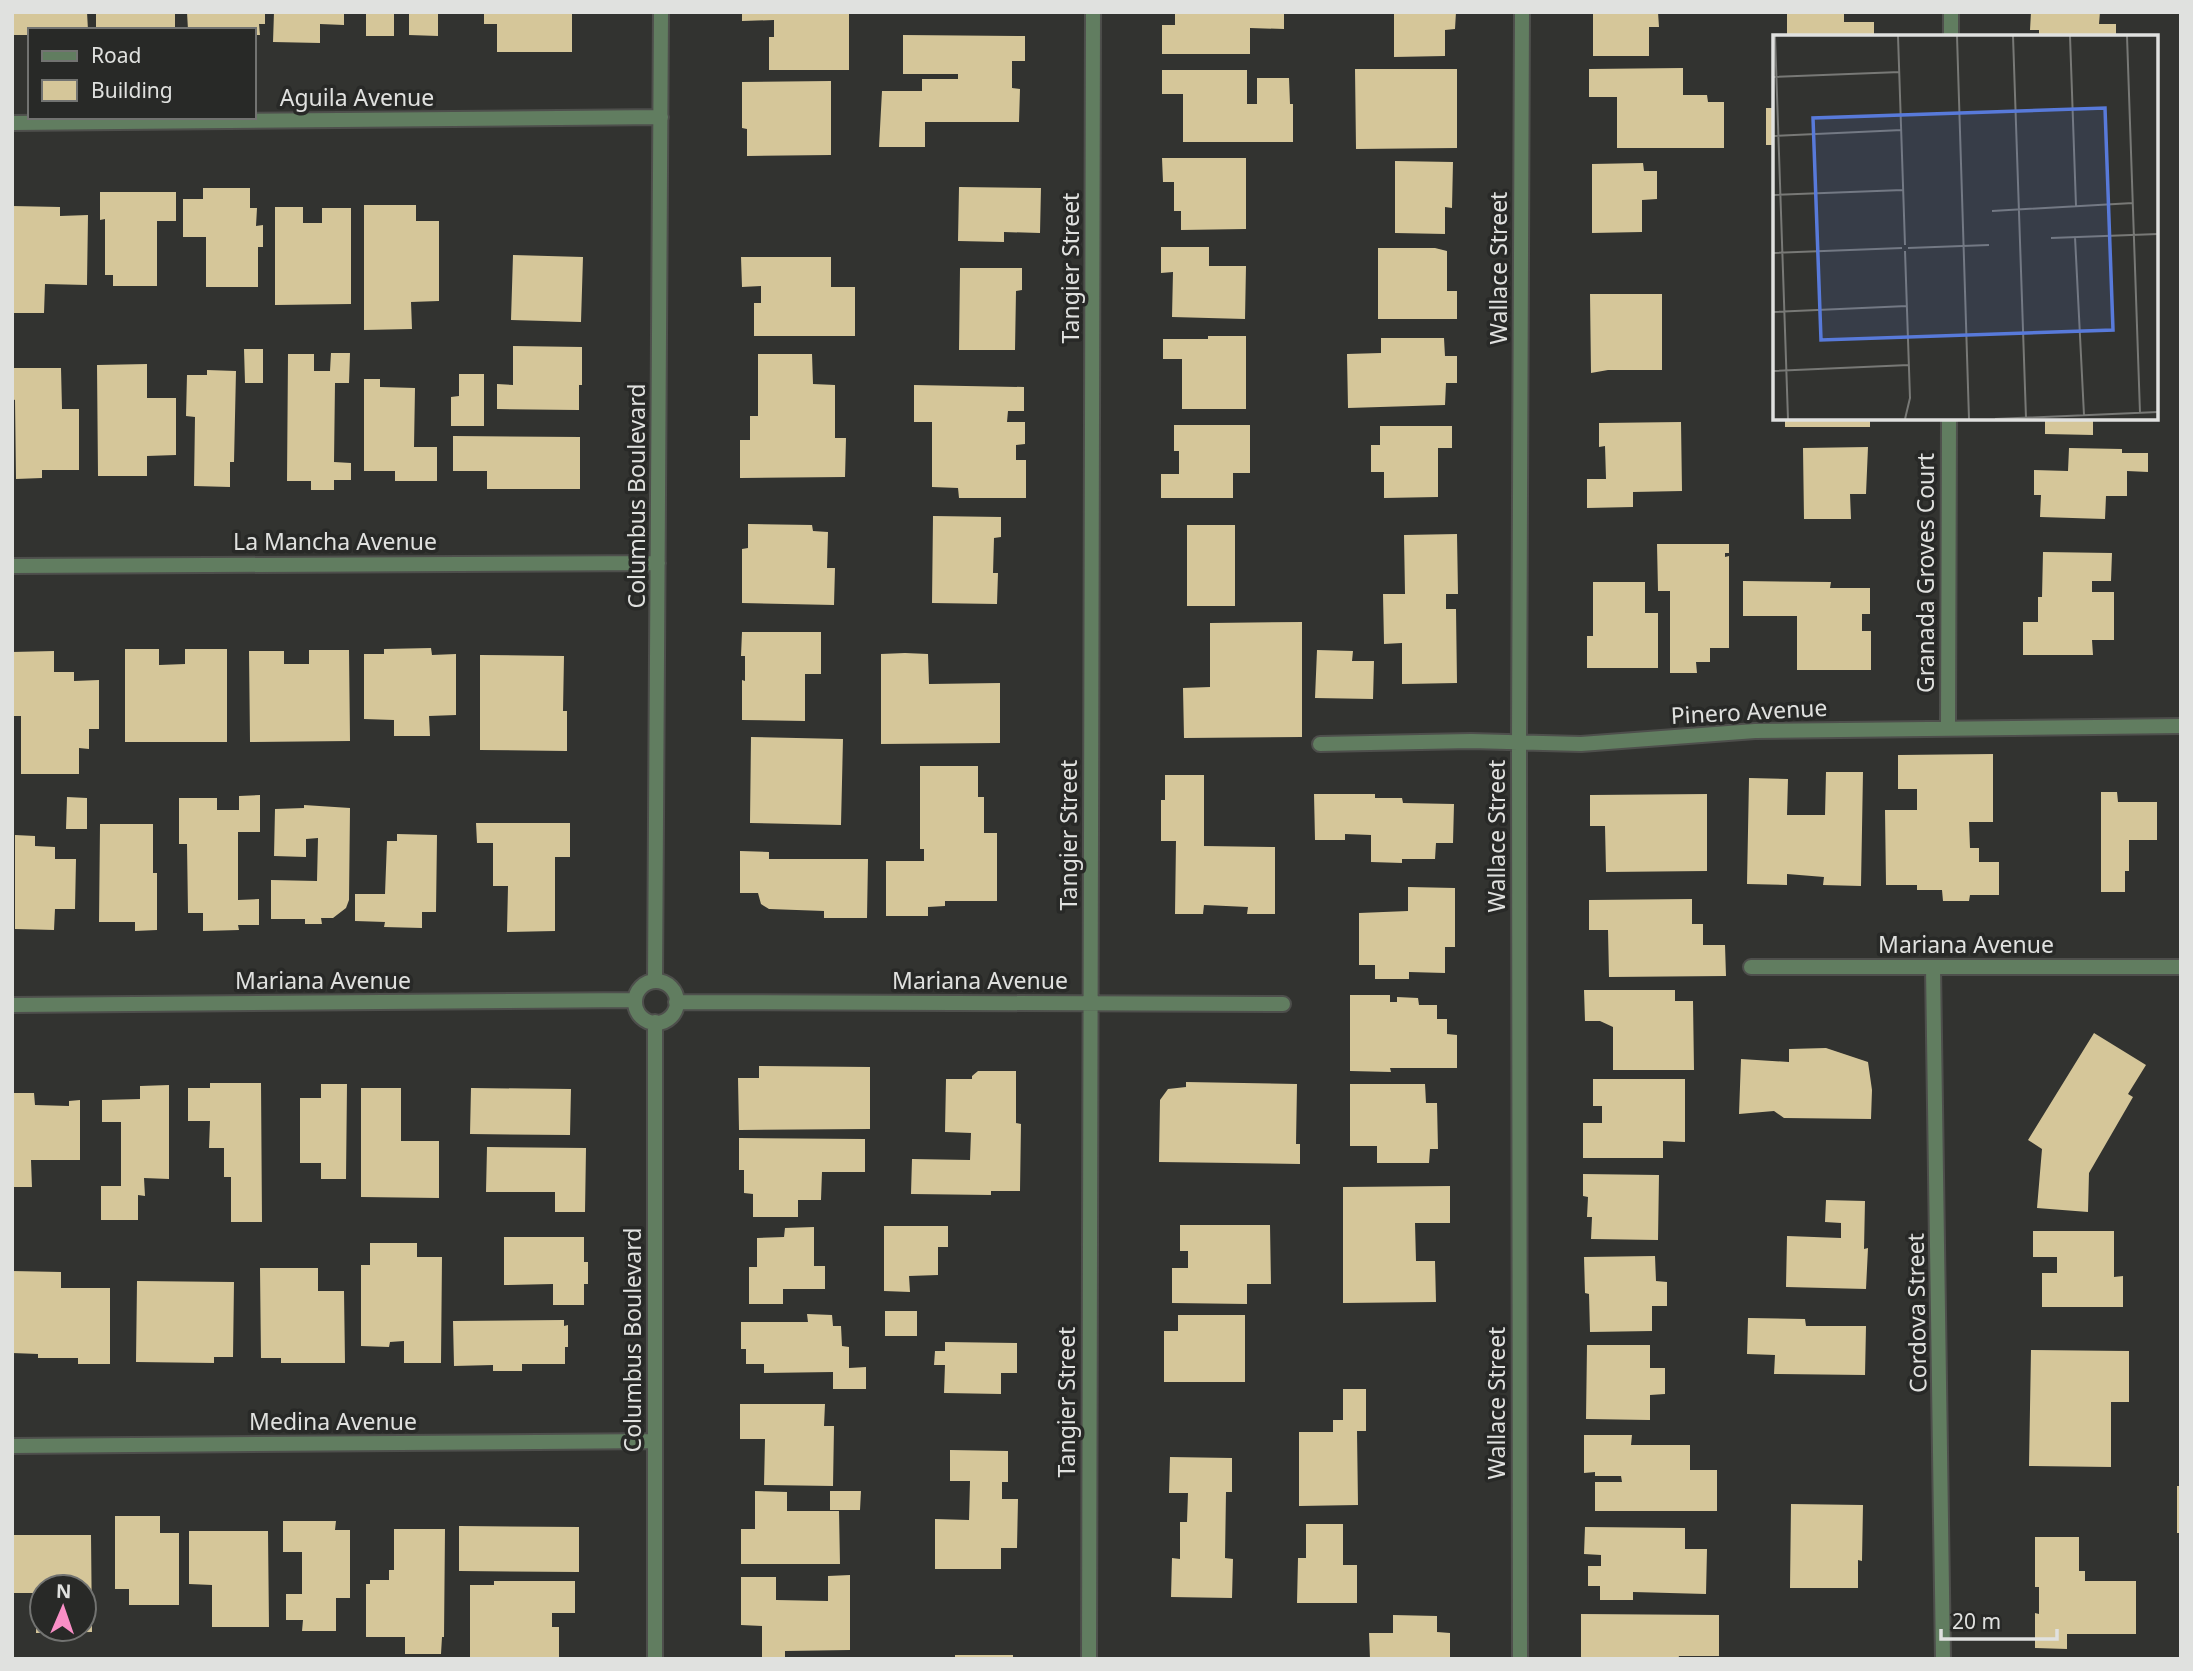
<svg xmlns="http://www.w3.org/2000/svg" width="2193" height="1671" font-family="'Noto Sans',sans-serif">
<rect width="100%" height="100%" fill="#323330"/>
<path fill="#d5c699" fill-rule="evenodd" d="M12,12H87L88,30H30V35H12Z
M96,12H175V30H96Z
M187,12H265V24H259L260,35H254V30H188Z
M274,12H344V25L320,24V43L273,42Z
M366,12H394V36H366Z
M409,12H438V36L409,35Z
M484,12H572V52H497V24H484Z
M742,12H849V70H769V37H774V20L742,21Z
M1175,12H1284V29L1250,28V54H1162V25H1175Z
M1394,12H1456L1455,29L1445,30V56L1394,57Z
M1593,12H1658L1659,27H1649V56H1593Z
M1787,12H1844V22H1874V37H1787Z
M2031,12H2100L2099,24H2116V37H2039V30H2030Z
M903,35L1025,36V61H1012V88L1020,89L1019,122H925V147H879L882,91H922V79H958V74H903Z
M1683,68V95H1707L1708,102H1724V148H1617V97H1589V69Z
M1355,69H1457V148L1356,149Z
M1162,70H1247V104H1257V78H1289L1290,104H1293V142H1183V94H1162Z
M831,81V155L747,156V129L742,128V82Z
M1766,108H1775V145H1766Z
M1162,158H1246V229L1181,230V211H1174V182H1163Z
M1395,161L1453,162L1452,208L1445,207V234L1395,233Z
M1643,163L1644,171H1657V199L1642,200V232L1592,233V164Z
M959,187L1041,188L1040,233L1004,232V242L958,241Z
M203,188H250V208H257L256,226L263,225V247H258V287H206V237H183V199H203Z
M100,192H176V221H157V286H113V275H105V219L100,220Z
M364,205H416V221H439V301L411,302L412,329L364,330Z
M12,206L60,207V216L88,215L87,285L45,284L44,313H12Z
M275,207H303V223H322V208H351V304L275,305Z
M1161,247H1209V266H1246L1245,319L1172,317L1173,272L1161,273Z
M1378,248H1435L1447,251V291H1457V319H1378Z
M513,255L583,257L581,322L511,320Z
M741,257H831V287H855V336H754V303H761V286L742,287Z
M960,268H1022V290L1016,291L1015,350H959Z
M1590,294H1662V370H1608L1591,373Z
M1208,336H1246V409H1182V359H1163V339H1208Z
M1381,338H1444L1445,356H1457V383H1446L1445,405L1348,408L1347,354L1381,353Z
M513,346L582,347V385H579V410L497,409V384L513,385Z
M244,349H263V383H245Z
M331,353H350L349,383H335L334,462L351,463V480H334V490H311V481H287L288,354H314V371H330Z
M758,354H812L813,384L835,385V438H846L845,477L740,478V440H750V416H758Z
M147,364V398H176V455L147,456V476H98L97,365Z
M12,368H61L62,409H79V470H42V478L16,479L15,400L12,399Z
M207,370L236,371L234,462H230V487L194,486L195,417L186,416L187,375H207Z
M459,374H484V426H451V397L459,396Z
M364,379H380V387L415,388L414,447H437V481H395V471H364Z
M914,385L1024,387V411H1008L1007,422H1025V444L1016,445V460H1026V498H959L958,488L932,487V422H914Z
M1785,418H1870V427H1785Z
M2045,418H2093V435L2045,434Z
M1681,422L1682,491L1633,492V507L1587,508V479H1606L1605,446L1599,447V423Z
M1174,425H1250V473H1233V498H1161V474H1179V451H1174Z
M1380,426H1452V448H1438V497L1384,498V472H1371V445H1380Z
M453,436L580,437V489H487V471H453Z
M1868,447L1866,494H1850L1851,519H1804L1803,448Z
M2069,448L2122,449V453H2148V472L2127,471V496H2106L2105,519L2040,517L2041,495H2034V470L2068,471Z
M933,516L1001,517V537L994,538L993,573H998L997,604L932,603Z
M748,524L812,525L813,531L828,532L827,568H835L834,605L742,603V549L748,548Z
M1187,525H1235V606H1187Z
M1457,534L1458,594H1446V609H1456L1457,683L1402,684V643L1384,644L1383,594H1405L1404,535Z
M1657,544H1729V553H1725V557L1729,556V648H1710V662H1696L1697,673H1670V591H1658Z
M2043,552L2112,553L2111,581H2092V592H2114V640H2092L2093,655H2023V622H2038V597H2042Z
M1743,581L1831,582L1830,588H1870V614H1862V631H1871V670H1797V616H1743Z
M1593,582H1645V613H1658V668H1587V636H1593Z
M1302,622V737L1184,738L1183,688L1210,687V623Z
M742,632H821V674H805V721L742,720V680L745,681V656H741Z
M431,648L432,655L456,654V715L429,716L430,736H394V720L364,719V654H384V649Z
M125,649H159V665L185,664V649H227V742H125Z
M309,650H349L350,741L250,742L249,651H284V664H309Z
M1317,650L1353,651L1352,661H1374L1373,699L1315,698Z
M54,651V672H74V681L99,680V729H89V749L79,748V774H21V716H12V652Z
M905,653L928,654L929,684L1000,683V743L881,744V654Z
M480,655L564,656L563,711H567V751L480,750Z
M751,737L843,739L841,825L750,823Z
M1993,754V822H1969L1970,848H1979V862H1999V895H1970L1969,901H1943L1942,890H1917V885H1886L1885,810H1917V789H1898V755Z
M920,766H978V797H984V833H997V901H945V906L928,907V916H886V861H924V849H920Z
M1826,772H1863L1861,886L1823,885L1824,877L1787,874V885L1747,884L1749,778L1788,779L1787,815H1825Z
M1165,775H1204V846L1275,847V914H1247L1248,907L1204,905L1203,914H1175L1176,841H1161V800H1165Z
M2101,792H2117L2118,802H2157V840H2129V871H2125V892H2101Z
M1314,794H1375V798H1402L1403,803L1454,804L1453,843H1436L1435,859H1402V863L1371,862V835L1345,834V840H1315Z
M1707,794V871L1606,872L1605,826H1590V795Z
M260,795V832H238V900L259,899V925H238L239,930L203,931V913H188L187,844H179V798H217V810H239V796Z
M67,797L87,798V829H66Z
M304,805L350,808L349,900L346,908L333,918H321L322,924H305V919H271V880L317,881L318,838L306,839V857L274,856L275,809L304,808Z
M476,823H570V857H555V931L507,932L508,886H493V843H477Z
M100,824H153V873H157V930L135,931V922H99Z
M397,834L437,835L436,912H422V928L384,927L385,922L355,921V894H385L387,841H397Z
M15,835L35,836V846L55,847V859H76L75,909H55L54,930L15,929Z
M740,851L769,852V859H868L867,918H824V911L769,909L761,904L758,893H740Z
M1408,887L1455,888V947H1445V973L1409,972V979H1375V965H1359V913L1408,911Z
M1692,899V924H1703V945H1725L1726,976L1609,977L1608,930H1589V900Z
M1584,990H1675V1001H1693L1694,1070H1613V1027L1600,1021H1585Z
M1350,995H1390V1002H1397V997L1418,998L1419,1005H1437V1019H1447V1034L1457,1035V1068H1390L1391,1072L1350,1071Z
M2094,1033L2146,1065L2128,1094L2133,1097L2089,1173L2088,1212L2037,1208L2042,1149L2028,1140Z
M1826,1048L1868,1062L1872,1090L1871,1119L1784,1118L1774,1111L1739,1114L1741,1059L1789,1062V1049Z
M759,1066L870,1067V1129L739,1130L738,1078H759Z
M978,1071H1016V1123L1021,1124L1020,1191H991V1195L911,1194L912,1159L970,1160L971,1133L945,1132L946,1079H972V1076Z
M1593,1079H1685V1142L1663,1141V1158H1583V1123H1602V1106H1593Z
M1186,1082L1297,1084L1296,1144H1300V1164L1159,1162L1160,1100L1168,1089L1186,1087Z
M210,1083H261L262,1222H231V1177H224V1148H209L210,1121H188V1088H210Z
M321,1084H347L346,1179H321V1163H300V1098H321Z
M1350,1084H1425L1426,1103H1437L1438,1149H1430L1429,1163H1377V1146H1350Z
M169,1085V1179L144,1178L145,1196L138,1195V1220H101V1186H121V1122H102V1100L140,1099V1086Z
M361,1088H401V1141H439V1198L361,1197Z
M471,1088L571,1089L570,1135L470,1134Z
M12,1093H34L35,1105L69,1106V1101L80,1100V1160H31L32,1187H12Z
M739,1138L865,1139V1172H822L821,1200H798V1217H753V1194L744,1193V1170H739Z
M487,1147L586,1148L585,1212H555V1192H486Z
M1583,1174L1659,1175L1658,1240L1591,1239L1592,1217H1587L1588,1197L1583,1196Z
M1450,1186V1223H1415L1416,1261H1435L1436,1302L1343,1303V1187Z
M1826,1200L1865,1201L1864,1249L1868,1248L1866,1289L1786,1287L1787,1236L1841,1238V1223L1825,1222Z
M1180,1225H1270L1271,1284H1247V1304L1172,1303V1268H1188V1251H1180Z
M884,1226H948V1247H938V1275L909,1276L910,1292L884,1291Z
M814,1227V1266H825V1289H783V1304H749V1267H757V1238L784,1237L785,1228Z
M2033,1231H2114V1277L2123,1276V1307H2042V1273H2057V1257H2033Z
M504,1237H584V1262H588V1284H584V1305H553V1284L504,1285Z
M370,1243H417V1257H442L441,1363H404V1341L390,1342L389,1347L361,1346V1265H370Z
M1655,1256L1656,1281L1667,1282V1306H1652V1331L1590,1332L1589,1294L1585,1293L1584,1257Z
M260,1268H318V1291H344L345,1363H281V1358H261Z
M12,1271L61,1272V1288H110V1364H78V1358H38V1354L12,1353Z
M137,1281L234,1282L233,1357H214V1363L136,1362Z
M885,1311H917V1336H885Z
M807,1314L832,1315L833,1326H841L842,1346L849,1347V1368L866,1367V1389H833V1372L764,1373V1364H746V1349H741V1322H808Z
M1178,1315H1245V1382H1164V1331H1178Z
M1748,1318L1805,1319L1806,1326H1866L1865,1375L1774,1374L1775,1355L1747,1354Z
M564,1320V1326L568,1325V1347H565V1364H522V1371H493V1365L454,1366L453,1321Z
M945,1342L1017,1343V1373H1001V1394L944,1393L945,1365H934L935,1351H945Z
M1587,1345H1650V1368H1665V1394L1650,1395V1420L1586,1419Z
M2031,1350L2129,1351V1402H2111V1467L2029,1466Z
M1343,1389H1366V1431H1357L1358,1505L1299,1506V1432H1333V1420H1343Z
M740,1404H825L824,1426H834L833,1486L764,1485L765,1439H740Z
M1584,1435H1632L1631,1445H1690V1470H1717V1511H1595V1482H1622L1621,1476H1595V1472L1584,1473Z
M950,1450L1008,1451V1482H1002V1499H1018L1017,1548H1001V1569H935V1519L969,1520L970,1481H950Z
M1170,1457L1232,1458V1492H1226L1225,1558L1233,1559L1232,1598L1171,1597L1172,1558L1180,1559V1522H1187L1188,1493H1169Z
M2177,1486H2181V1533H2177Z
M755,1491L787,1492V1511H839L840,1564H741V1529H755Z
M830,1491H861L860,1510H830Z
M1791,1504L1863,1505L1862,1561L1858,1560V1588H1790Z
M115,1516H160V1533H179V1605H129V1589H115Z
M283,1521H336L335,1530H350V1598H336V1631H302L303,1620H286V1594H302V1552H283Z
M1306,1524H1343V1565H1357V1603H1297L1298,1558H1306Z
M459,1526L579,1527V1572L459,1571Z
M1585,1527L1685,1528V1549H1707L1706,1594L1633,1592V1600H1600V1586H1588V1566H1601V1555L1584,1554Z
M394,1529H445L444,1637H442L441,1654H405V1637H366V1584H370V1580H389V1570H394Z
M189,1531H268L269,1627H212V1585L189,1584Z
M13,1535H91L92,1632L36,1633L37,1593H13ZM42,1587H84V1629H42Z
M2035,1537H2079V1571H2085V1581H2136V1634H2067V1649L2035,1648V1613L2039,1614V1587H2035Z
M850,1575V1650L785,1651V1659H762V1626L741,1625V1577H776V1600L828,1601V1576Z
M494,1581H575V1613H552V1627H559V1659H470V1585H494Z
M1581,1614L1719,1615V1656H1679L1678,1659H1581Z
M1393,1615L1437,1616V1632L1450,1633V1659H1370L1369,1633H1393Z
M955,1655H1013V1659H955Z"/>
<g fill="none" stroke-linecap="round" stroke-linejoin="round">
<g stroke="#4e4f4c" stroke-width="18">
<path id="minor" d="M1951,37V12
M12,123L661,117
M12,566L658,563
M1948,728L1949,418
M1320,744L1471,741L1581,744L1755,731L2181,726
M1751,967H2181
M1933,967L1943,1659
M655,980L661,12
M635 1002a21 21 0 1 1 42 0a21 21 0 1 1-42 0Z
M676,1002L1283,1004
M12,1005L635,1000
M12,1446L655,1441
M655,1659V1022
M1089,1659L1093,12
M1520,1659L1519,742L1522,12"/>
</g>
<use href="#minor" stroke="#617d60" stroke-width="14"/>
</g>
<g text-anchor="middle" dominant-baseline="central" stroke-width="7" stroke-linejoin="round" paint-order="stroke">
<g font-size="23" fill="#e0e1df" stroke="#282927">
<text x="357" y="97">Aguila Avenue</text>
<text transform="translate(1070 268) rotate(-90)">Tangier Street</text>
<text transform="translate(1498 268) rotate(-90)">Wallace Street</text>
<text transform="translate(636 496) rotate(-90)">Columbus Boulevard</text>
<text x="335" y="541">La Mancha Avenue</text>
<text transform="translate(1925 573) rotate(-90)">Granada Groves Court</text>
<text transform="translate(1749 711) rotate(-3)">Pinero Avenue</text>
<text transform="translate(1068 835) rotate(-90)">Tangier Street</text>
<text transform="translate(1496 836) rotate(-90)">Wallace Street</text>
<text x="1966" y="944">Mariana Avenue</text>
<text x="323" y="980">Mariana Avenue</text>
<text x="980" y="980">Mariana Avenue</text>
<text transform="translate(1916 1313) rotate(-91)">Cordova Street</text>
<text transform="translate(632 1340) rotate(-90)">Columbus Boulevard</text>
<text transform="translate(1066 1402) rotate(-90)">Tangier Street</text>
<text transform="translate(1496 1403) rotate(-90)">Wallace Street</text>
<text x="333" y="1421">Medina Avenue</text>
</g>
</g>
<g transform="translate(1773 35)">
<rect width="385" height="385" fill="#323330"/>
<path fill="none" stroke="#787976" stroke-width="2" d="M2,1L15,384M125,1L132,210M184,1L196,384M240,1L253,383M297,1L303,171M354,1L367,378M1,42L127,37M0,101L129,95M0,160L130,155M219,176L360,168M302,202L311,380M278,203L385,199M135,213L216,210M0,218L129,213M0,277L134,271M0,336L136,330M132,384L137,363L132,216M222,384L385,377"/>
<path fill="#587ada" fill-opacity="0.15" stroke="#587ada" stroke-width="3.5" d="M332,73L340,295L48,305L40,83Z"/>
<rect width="385" height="385" fill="none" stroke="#e0e1df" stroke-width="3.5"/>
</g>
<rect width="2193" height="1671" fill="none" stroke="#e0e1df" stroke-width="28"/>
<rect x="28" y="28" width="228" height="91" fill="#282927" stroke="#727371" stroke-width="2"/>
<rect x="42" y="51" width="35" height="10" fill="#617d60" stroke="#727371" stroke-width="2"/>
<text x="91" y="63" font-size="21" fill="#e0e1df">Road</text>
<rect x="42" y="80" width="35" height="21" fill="#d5c699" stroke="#727371" stroke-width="2"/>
<text x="91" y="98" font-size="21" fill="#e0e1df">Building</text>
<g transform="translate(63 1608) rotate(2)"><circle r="33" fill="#282927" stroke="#727371" stroke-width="2"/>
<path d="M0-5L12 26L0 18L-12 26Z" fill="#fa8fc7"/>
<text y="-10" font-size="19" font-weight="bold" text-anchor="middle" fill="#e0e1df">N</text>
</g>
<path d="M1941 1629v10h116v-10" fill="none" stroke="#e0e1df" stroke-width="3.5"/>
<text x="1952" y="1629" font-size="21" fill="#e0e1df" stroke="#282927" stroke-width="5" paint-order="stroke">20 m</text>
</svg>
